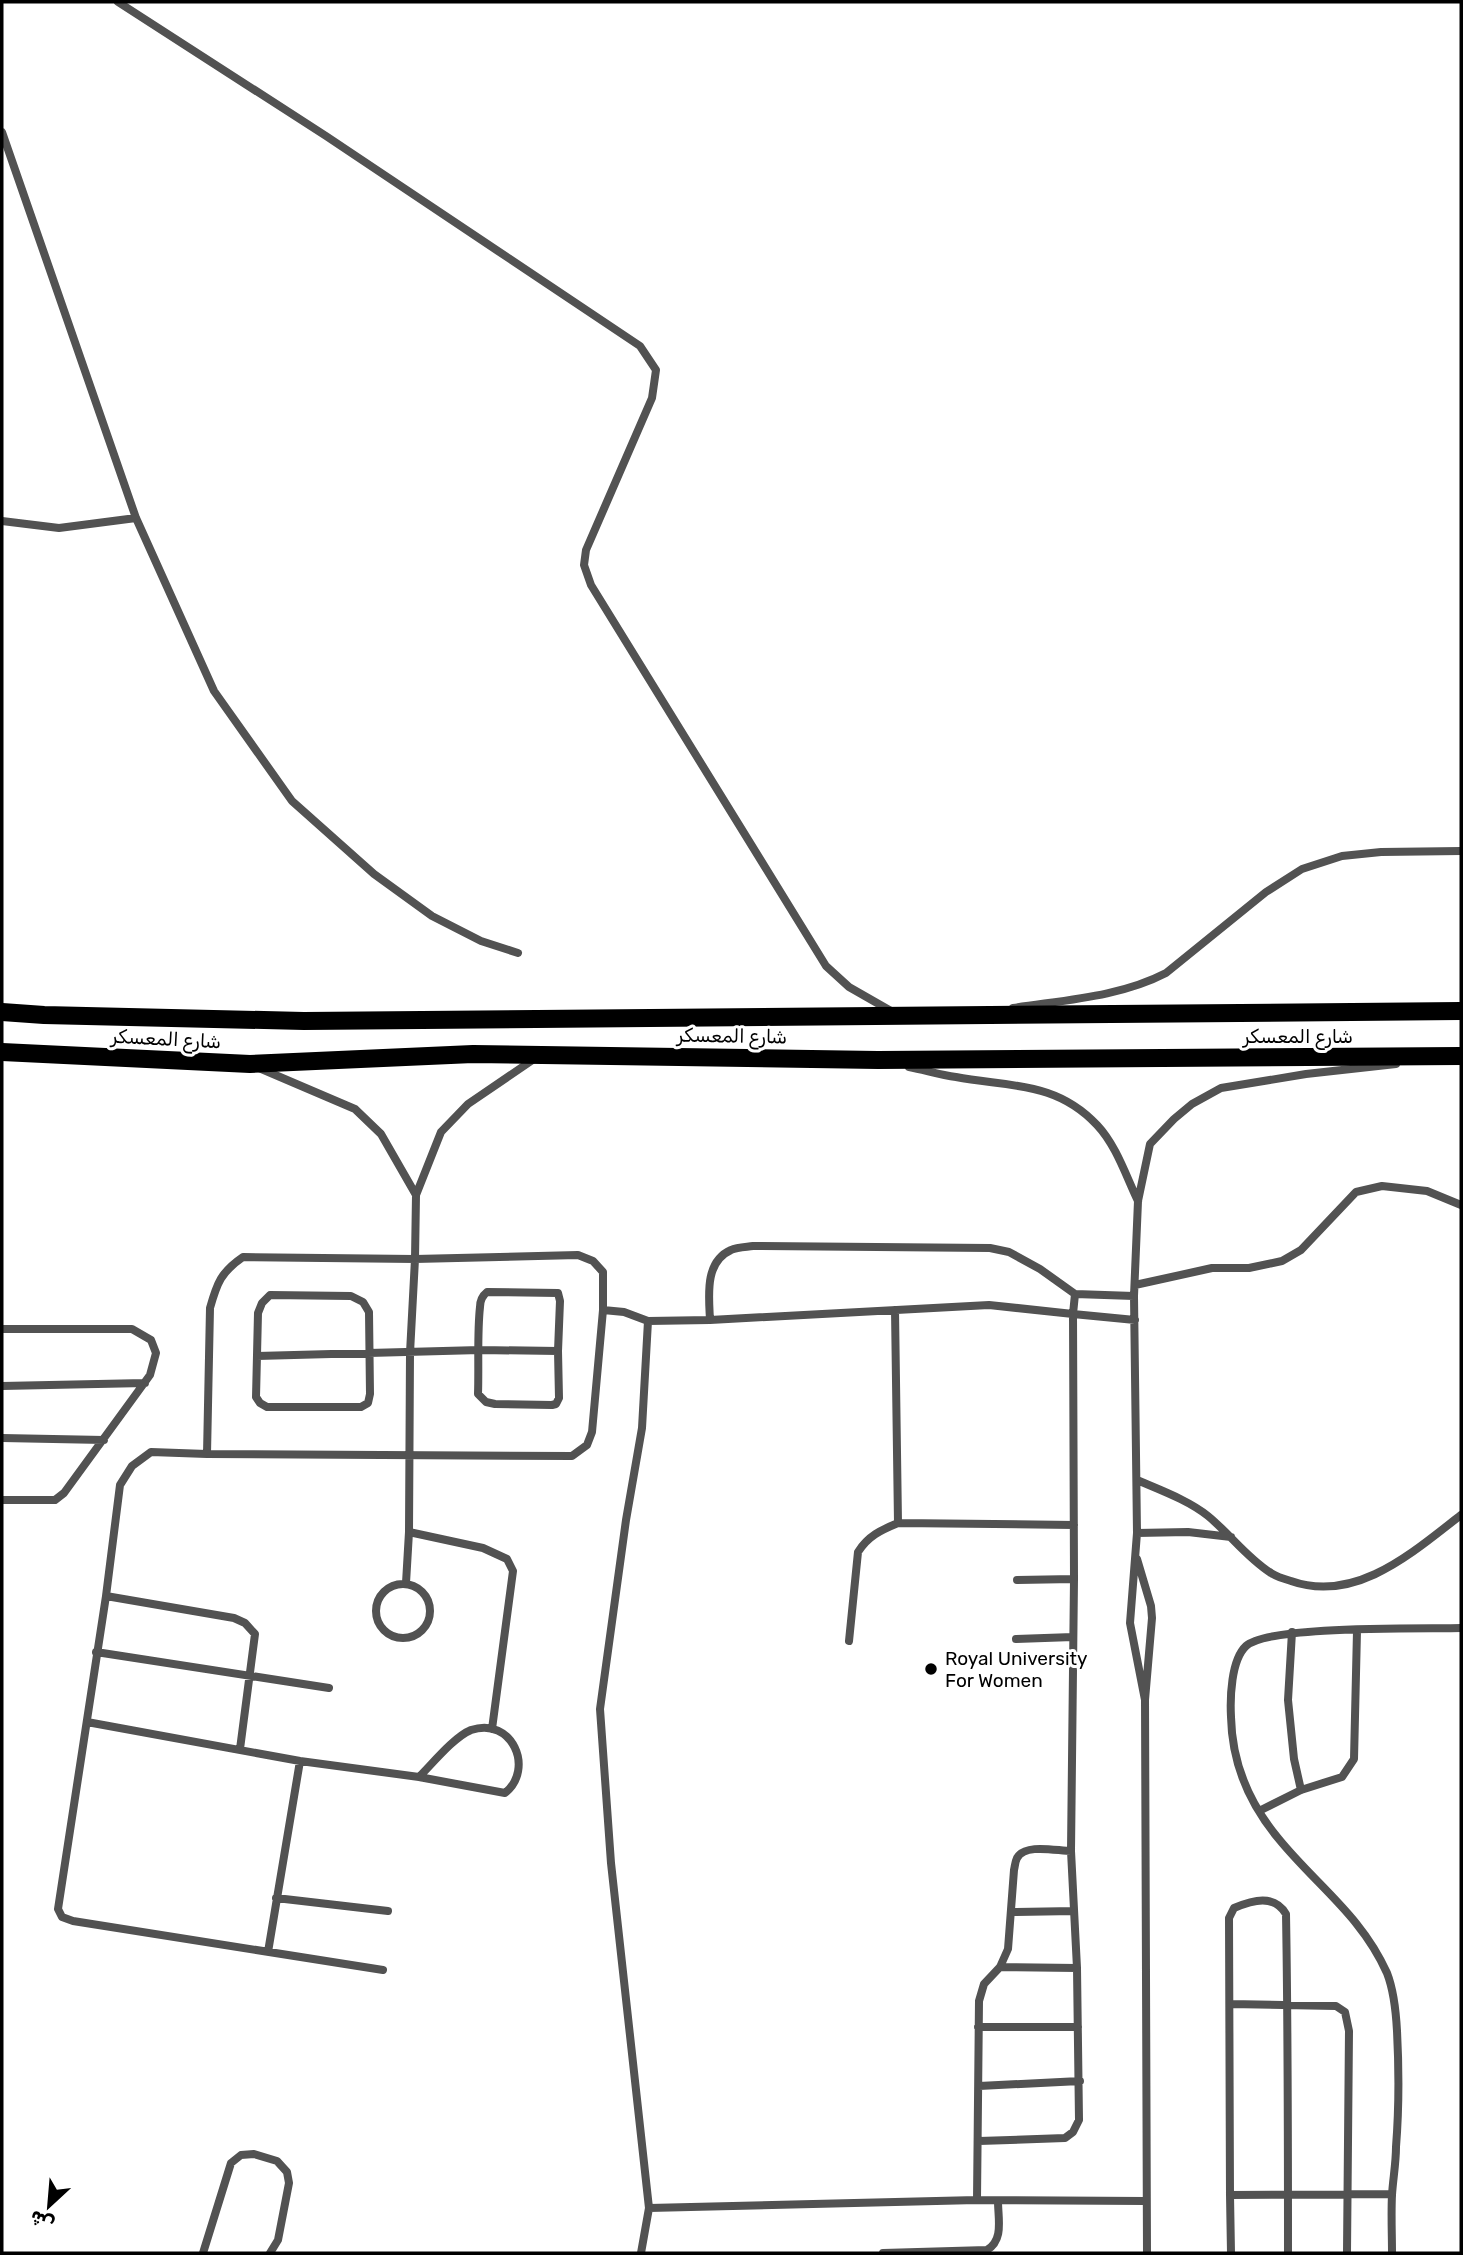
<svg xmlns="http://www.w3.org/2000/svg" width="1463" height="2255" font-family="Rubik,'Noto Sans Arabic',sans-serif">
<rect width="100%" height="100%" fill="#fff"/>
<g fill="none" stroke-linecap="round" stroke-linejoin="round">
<path stroke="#525252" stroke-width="8" d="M118,2L326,136L640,346L656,370L652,398L586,550L584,565L591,585L826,966L849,987L891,1011
M2,132L136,518L214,691L292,801L374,874L432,916L481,941L518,953
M2,521L59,528L136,518
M1013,1008C1064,1000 1120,997 1166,973L1266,892L1302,869L1342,856L1381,852L1461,851
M909,1067C925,1070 940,1075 956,1077C1009,1087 1056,1081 1097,1125C1116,1145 1126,1176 1138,1201
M259,1068L355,1109L381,1134L416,1195
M1135,1285L1212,1268H1249L1282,1261L1301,1250L1356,1192L1382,1186L1427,1191L1461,1205
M270,1295L351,1296L363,1302L369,1312L370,1394L368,1403L361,1407H267L260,1403L256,1397L258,1313L262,1303Z
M603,1310L624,1312L648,1321L642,1428L626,1520L600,1709L611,1863L649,2208L641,2253
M710,1320C709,1297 704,1262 731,1250C737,1247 746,1247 753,1246L990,1248L1009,1252L1040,1269L1075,1294L1134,1296
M648,1321L710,1320L989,1305L1073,1314L1075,1294
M2,1329H132L151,1340L156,1353L150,1375L64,1493L55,1500H2
M257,1356L480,1350L558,1351L559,1398L556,1404L552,1405L495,1404L486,1402L478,1394C479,1366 477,1334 480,1307C480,1300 482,1296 487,1292L558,1293L560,1301L558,1351
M2,1386L145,1383
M2,1438L104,1440
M207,1454L210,1308C217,1283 221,1272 243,1257L415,1259L578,1255L593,1261L603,1272V1310L592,1432L587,1445L572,1456L207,1454L151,1452L132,1466L120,1485L106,1596L58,1909L62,1917L73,1921L383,1970
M1137,1480C1160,1490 1188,1500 1208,1516C1230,1534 1247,1558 1271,1573C1277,1577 1284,1579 1291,1581C1356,1604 1413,1552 1461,1515
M898,1523L1074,1525
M409,1532L483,1548L507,1559L513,1571L492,1729
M1137,1533L1188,1532L1231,1537
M1137,1559L1151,1606L1152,1618L1145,1700L1147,2253
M1017,1580L1074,1579
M406,1583L409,1532L410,1353L415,1259L416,1195L441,1132L468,1104L534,1059
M376 1611a27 27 0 1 1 54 0a27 27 0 1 1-54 0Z
M106,1596L234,1618L245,1623L255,1634L240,1749
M1292,1632L1288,1700L1294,1759L1301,1790
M1016,1639L1073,1637
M849,1641L858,1552C868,1536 881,1530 898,1523L895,1310
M96,1652L329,1688
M1145,1700L1130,1623L1137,1533L1134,1296L1138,1201L1150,1144L1174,1119L1192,1104L1221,1088L1306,1074L1396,1064
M87,1722L300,1761L419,1777L505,1793C535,1769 512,1716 471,1730C454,1737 433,1763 419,1777
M1259,1811L1301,1790L1342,1777L1354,1759L1357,1631
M1071,1851L1074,1579L1073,1314L1135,1320
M276,1898L388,1911
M1011,1912L1074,1911
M268,1952L300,1761
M1000,1967L1077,1968
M1230,2004L1336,2006L1345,2012L1349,2031L1347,2253
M978,2027H1078
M979,2086L1080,2081
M1230,2195L1231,2253
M977,2200L979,2001L984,1984L1000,1967L1008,1949L1014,1870C1015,1866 1015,1862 1017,1858C1025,1843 1057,1851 1071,1851L1077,1968L1079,2120L1073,2132L1065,2138L979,2141
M649,2208L977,2200L1146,2201
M203,2253L231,2163L241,2155L254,2154L277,2161L287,2172L289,2183L278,2240L270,2253
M883,2253L987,2250C1004,2240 998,2219 998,2201
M1288,2253C1288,2140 1288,2027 1286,1914C1274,1894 1253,1900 1234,1908L1229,1918L1230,2195L1392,2194
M1392,2253C1392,2234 1391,2214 1392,2195C1393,2179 1396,2163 1396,2147C1399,2109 1399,2069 1397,2031C1396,2012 1394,1991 1387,1973C1361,1915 1316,1885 1278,1838C1249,1803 1232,1763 1231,1717C1230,1698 1231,1660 1246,1646C1268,1625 1424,1629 1461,1628"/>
<path stroke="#000" stroke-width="18" d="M2,1012L44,1015L304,1021L1461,1011
M2,1052L250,1064L473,1054L878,1060L1461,1056"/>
</g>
<circle fill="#000" stroke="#fff" stroke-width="2.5" cx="931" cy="1669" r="7"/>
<g text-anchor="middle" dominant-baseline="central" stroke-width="6" stroke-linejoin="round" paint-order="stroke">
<g font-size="19" fill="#000" stroke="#fff">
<text transform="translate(732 1036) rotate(1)">شارع المعسكر</text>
<text x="1298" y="1036">شارع المعسكر</text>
<text transform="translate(166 1039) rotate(3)">شارع المعسكر</text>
</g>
<g font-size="19" fill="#000" stroke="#fff" text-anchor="start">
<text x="945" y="1658">Royal University<tspan x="945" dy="22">For Women</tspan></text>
</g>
</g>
<rect width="1463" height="2255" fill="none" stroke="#000000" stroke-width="7"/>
<g transform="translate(49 2206) rotate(206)" stroke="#ffffff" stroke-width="5" paint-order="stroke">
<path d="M0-5L12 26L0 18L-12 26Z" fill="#000000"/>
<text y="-10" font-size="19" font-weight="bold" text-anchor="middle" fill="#000000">ش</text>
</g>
</svg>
